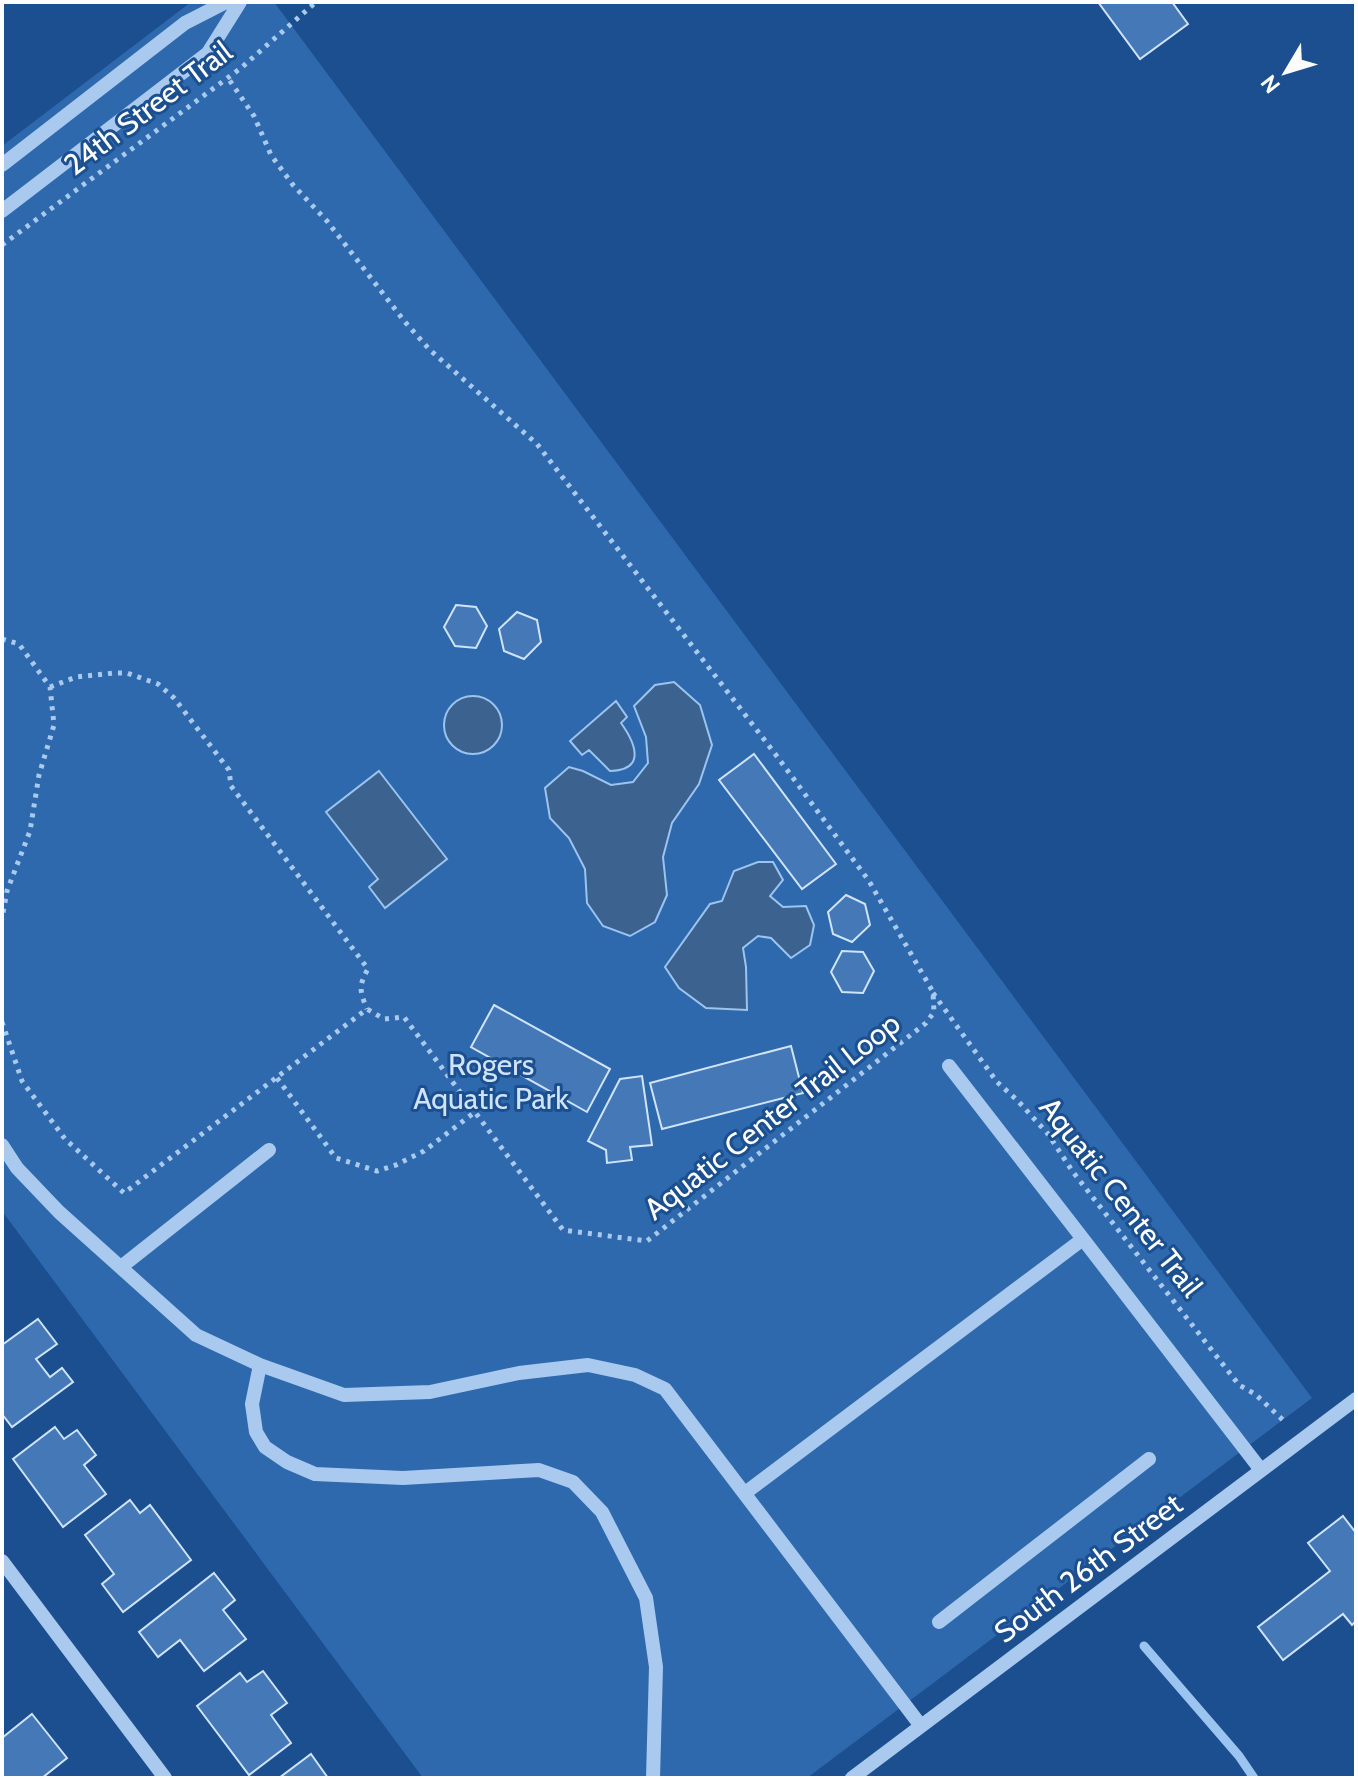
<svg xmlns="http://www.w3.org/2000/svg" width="1358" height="1780" font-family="Cabin,sans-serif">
<rect width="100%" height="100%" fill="#1b4f8f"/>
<path fill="#2e69ad" d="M191,2H274L1312,1398L807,1778H423L2,1211V146Z"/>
<path fill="#3c6290" stroke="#9cc4f0" stroke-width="2" d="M674,682L700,705L712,745L699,784L672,823L663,857L667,895L655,922L630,936L603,926L587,903L585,869L569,838L550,818L545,788L569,767L583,771L611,785L633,782L648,763L646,737L634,706L655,685Z
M444 725a29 29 0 1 1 58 0a29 29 0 1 1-58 0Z
M616,701L627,717L621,723C636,744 646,770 610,771L589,750L582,755L570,741Z
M379,771L447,859L385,908L369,887L378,879L326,812Z
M758,862H773L783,880L770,896L783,907L806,906L814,925L810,945L791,958L771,938L758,936L743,948L746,967L747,1010L706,1008L679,988L665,967L710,904L722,901L734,871Z"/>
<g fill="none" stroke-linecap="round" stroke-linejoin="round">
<path stroke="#9cc4f0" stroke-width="9" d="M1144,1646L1239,1756L1254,1778"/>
</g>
<path fill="#4478b7" stroke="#cfe3fa" stroke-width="2" d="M1098,2H1172L1188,24L1140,59Z
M456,605L476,607L487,626L476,648L455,646L444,627Z
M517,612L537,620L541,642L524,659L504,651L499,629Z
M754,754L836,864L802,889L719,780Z
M846,895L865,904L870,925L852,942L833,934L828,912Z
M842,951L863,952L874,971L863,993L842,992L831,972Z
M494,1005L610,1069L587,1112L471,1047Z
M791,1046L803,1093L662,1129L650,1083Z
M642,1076L652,1145L630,1147L632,1160L607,1163L606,1150L588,1141L620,1079Z
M38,1319L57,1344L36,1359L50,1377L62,1368L73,1382L12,1427L2,1414V1345Z
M55,1427L64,1439L77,1430L96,1455L84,1465L106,1494L63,1527L13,1459Z
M130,1500L140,1513L150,1505L191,1560L123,1612L102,1584L114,1574L85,1535Z
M1343,1516L1356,1533V1621L1352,1625L1343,1614L1283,1660L1258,1627L1330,1571L1308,1543Z
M214,1573L235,1600L223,1610L246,1639L204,1671L180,1640L158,1657L139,1632Z
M263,1671L287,1703L271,1715L291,1743L249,1775L197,1706L240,1673L247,1682Z
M32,1714L67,1758L42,1778H2V1738Z
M311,1754L328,1778H279Z"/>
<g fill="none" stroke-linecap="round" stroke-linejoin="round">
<path stroke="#a9c9ee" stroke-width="5" stroke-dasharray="4 6" stroke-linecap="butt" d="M2,245L241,68L316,2
M2,639L19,644L50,687L54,725L39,775L30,831L7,891L2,919
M50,687L76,677L114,673H127L158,684L174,698L229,770L231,786L368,969C358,986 360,992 367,1009
M933,993L997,1082L1018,1101L1048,1134L1073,1172L1239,1385L1255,1394L1283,1420
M2,1022L22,1081L65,1139L124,1193L367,1009L384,1019L404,1017L563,1230L647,1241L926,1023L934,1012L933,992L869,881L776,755L537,444L430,350L405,322L327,221L293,185L271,155L254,116L228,78
M277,1078L336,1158L377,1171L396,1165L424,1151L475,1112"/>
<path stroke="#a9c9ee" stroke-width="14" d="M2,165L185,23L226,2
M2,211L208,53L240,2
M949,1066L1083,1239
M2,1145L17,1168L59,1212L196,1335L260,1365L252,1404L256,1432L265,1447L287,1462L315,1474L403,1478L539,1470L573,1482L602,1512L646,1598L656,1667L653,1778
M121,1267L269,1150
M260,1365L344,1395L430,1392L519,1373L588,1365L635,1375L665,1389L921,1726
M745,1493L1083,1239L1261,1470
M2,1561L165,1778
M939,1622L1149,1459
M852,1778L1356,1399"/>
</g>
<g text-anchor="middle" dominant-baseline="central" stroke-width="6" stroke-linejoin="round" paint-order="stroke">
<g font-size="30" fill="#fff" stroke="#1b4f8f">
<text transform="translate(148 108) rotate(-37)">24th Street Trail</text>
<text transform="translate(772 1116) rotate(-38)">Aquatic Center Trail Loop</text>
<text transform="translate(1121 1197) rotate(52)">Aquatic Center Trail</text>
<text transform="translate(1088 1568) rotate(-37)">South 26th Street</text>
</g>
<g font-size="30" fill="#cfe3fa" stroke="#1b4f8f">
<text x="491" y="1064">Rogers<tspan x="491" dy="34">Aquatic Park</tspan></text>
</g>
</g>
<rect width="1358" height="1780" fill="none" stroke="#ffffff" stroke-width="8"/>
<g transform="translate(1286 72) rotate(232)" stroke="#1b4f8f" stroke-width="6" paint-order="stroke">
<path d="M0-6L14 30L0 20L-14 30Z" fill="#ffffff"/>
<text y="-12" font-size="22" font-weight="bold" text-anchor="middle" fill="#ffffff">N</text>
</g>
</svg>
